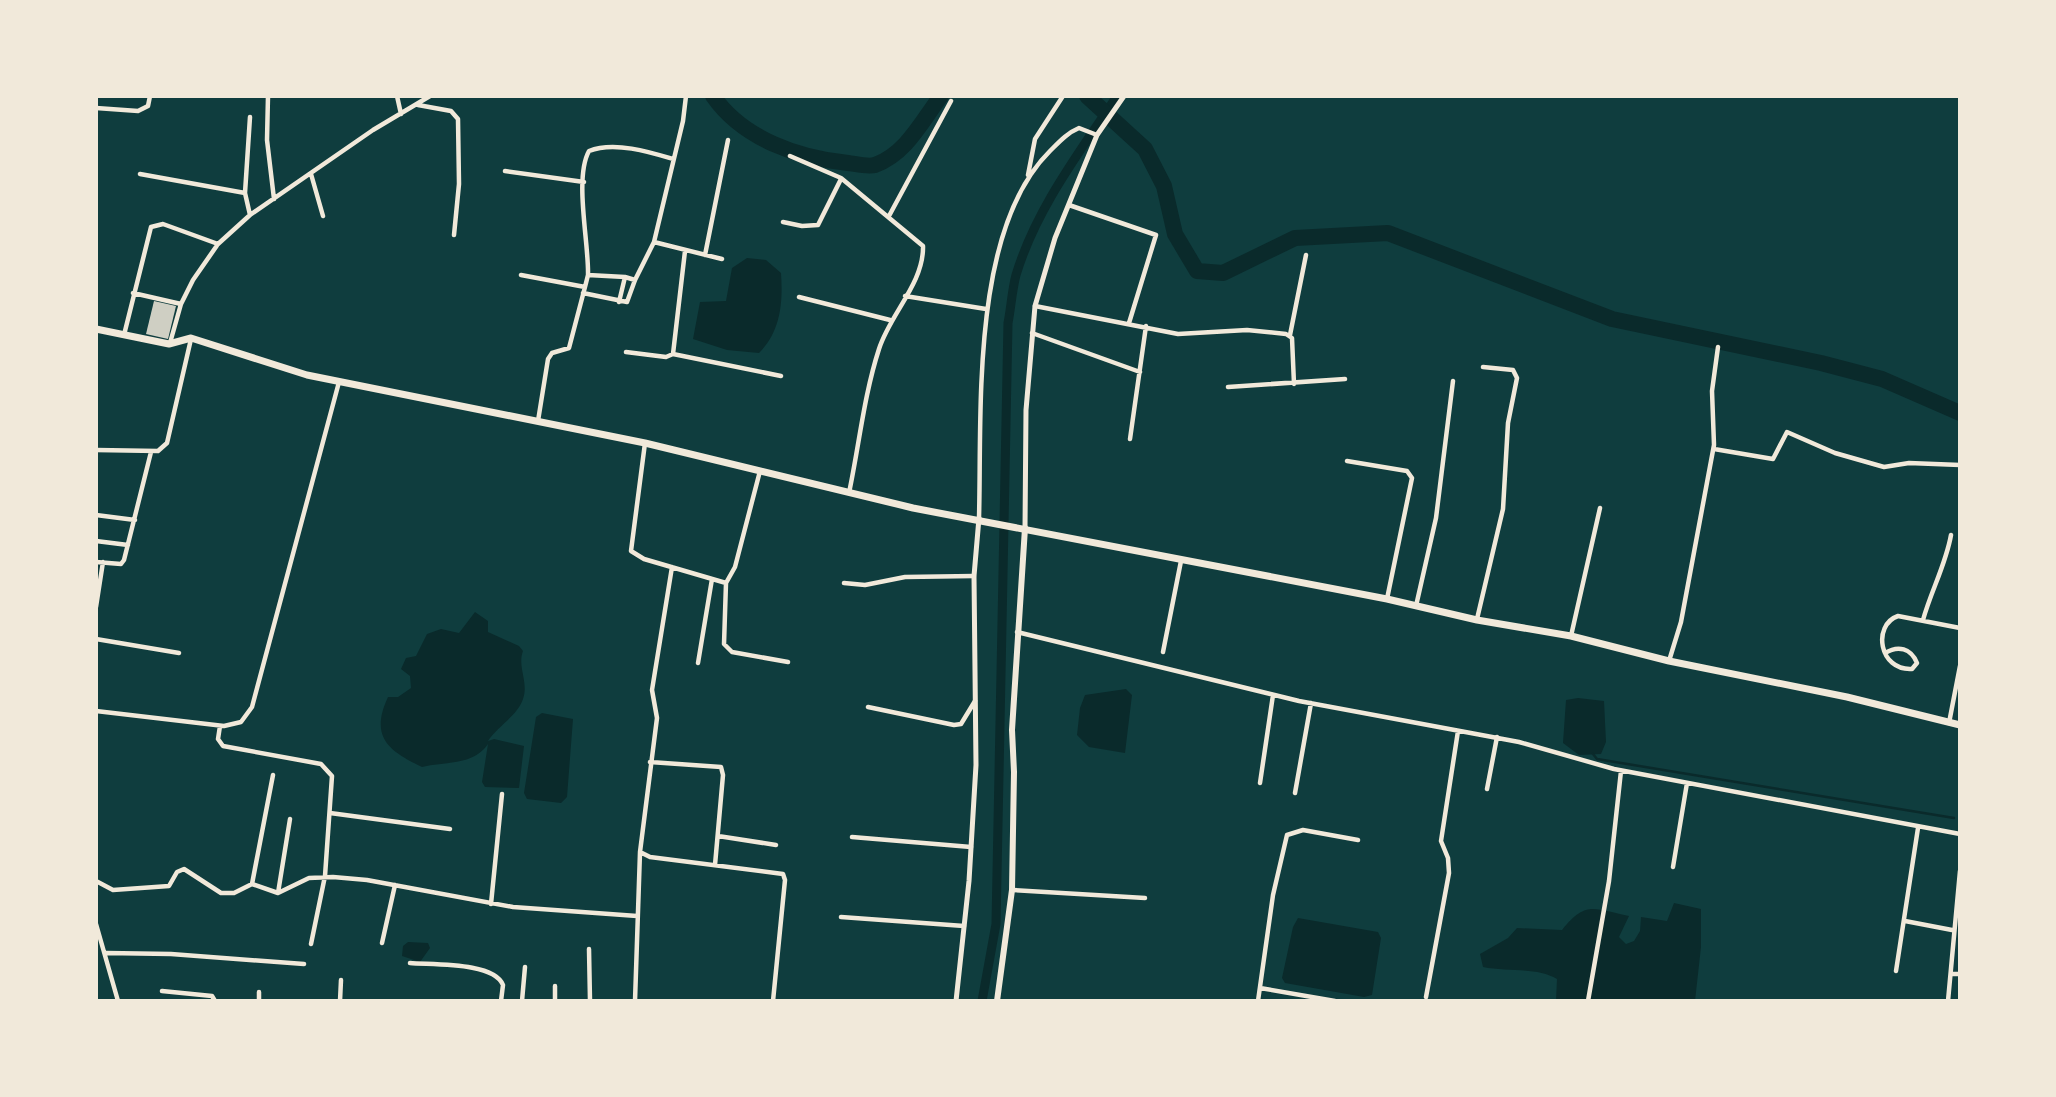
<svg xmlns="http://www.w3.org/2000/svg" width="2056" height="1097" font-family="'Varela Round',sans-serif">
<rect width="100%" height="100%" fill="#0f3d3e"/>
<path fill="#0a2a2b" d="M747,258L766,260L781,273C783,302 781,331 759,353L727,350L693,339L700,302L726,301L732,268Z
M475,612L488,621V632L519,646L523,651C517,667 529,682 523,699C518,715 497,727 488,741L494,739L524,746L519,788L485,787L482,782L488,744C473,766 446,761 422,767C387,750 370,736 388,697H398L411,688L410,676L401,669L406,658L416,656L427,634L441,629L459,633Z
M1126,689L1132,695L1125,753L1089,747L1077,735L1080,708L1085,695Z
M1578,698L1604,701L1606,742L1601,754L1579,755L1563,743L1566,700Z
M542,713L573,719L567,797L561,803L527,799L524,793L536,717Z
M1674,903L1701,909V947L1695,1001H1556L1557,979C1537,967 1507,972 1483,967L1480,954L1508,938L1517,928L1562,930C1586,900 1594,909 1629,916L1619,937L1626,944L1634,941L1640,931L1641,917L1667,921Z
M1298,918L1378,932L1381,938L1372,995L1364,997L1285,983L1282,978L1293,927Z
M408,942L428,943L430,948L420,962L402,956L403,946Z"/>
<g fill="none" stroke-linecap="round" stroke-linejoin="round">
<path stroke="#0a2a2b" stroke-width="2.5" d="M1593,754L1597,759L1954,818"/>
<path stroke="#0a2a2b" stroke-width="9" d="M982,1001L996,924L1008,323C1011,308 1012,290 1016,275C1036,209 1079,153 1117,96"/>
<path stroke="#0a2a2b" stroke-width="16" d="M713,96C743,139 798,158 848,163C856,164 868,167 875,165C906,154 922,121 941,96
M1087,96L1145,149L1164,186L1175,234L1197,271L1223,273L1295,238L1388,233L1612,319L1821,363L1882,379L1960,413"/>
</g>
<path fill="#cfcfc3" d="M154,301L176,306L168,339L146,334Z"/>
<g fill="none" stroke-linecap="round" stroke-linejoin="round">
<path stroke="#f1e9da" stroke-width="4.5" d="M268,96L267,140L274,199
M397,96L401,114
M418,105L451,111L458,119L459,184L454,235
M96,108L138,111L148,106L150,96
M790,156L841,178L923,246C924,283 890,314 879,349C864,395 859,446 849,493
M505,171L584,182
M140,174L245,193
M311,174L323,216
M1028,175L1035,139L1063,96
M1069,205L1156,235L1129,323
M250,215L245,193L250,117
M889,216L951,101
M783,222L802,226L818,225L841,179
M654,242L722,259
M705,255L728,140
M521,275L585,287L588,275L625,277
M588,275C589,243 574,178 589,151C614,141 650,152 673,159
M133,293L181,304
M583,293L627,302L635,280
M905,296L986,309
M799,297L890,320
M619,302L625,277L635,280L654,242L683,121L686,96
M1035,306L1178,334L1247,330L1286,334L1292,338L1294,384
M1032,333L1140,372
M124,335L151,227L163,224L218,244
M1290,335L1306,255
M170,343L181,304L193,280L218,244L250,215L373,130L430,96
M626,352L666,357L673,354L685,251
M673,354L781,376
M1228,387L1345,379
M538,421L548,359L552,353L569,348L585,287
M1130,439L1146,326
M645,443L631,551L644,559L726,583
M1714,449L1773,459L1787,432L1835,453L1884,467L1909,463L1960,465
M96,450L158,451L167,443L191,339
M1347,461L1407,471L1412,478L1387,599
M760,471L735,567L726,583L724,644L732,652L788,662
M96,515L135,520
M979,518C982,413 970,230 1050,151C1059,142 1067,133 1079,128L1097,135
M96,541L128,545
M96,562L121,564L124,560L151,452
M672,567L652,690L657,718L640,852L650,857L783,874L785,880L773,1001
M844,583L865,585L905,577L974,576
M1416,606L1436,518L1453,381
M96,607L103,562
M1477,619L1503,509L1508,423L1517,378L1513,370L1483,367
M1923,620C1931,591 1946,564 1951,535
M1017,632L1299,701L1519,742L1614,769L1960,834
M1571,636L1600,508
M96,639L179,653
M1163,652L1181,561
M1885,653C1898,645 1911,648 1917,663L1912,669C1879,671 1872,625 1898,616L1960,628
M1669,661L1681,622L1714,445L1712,391L1718,347
M698,663L712,579
M868,707L954,725L961,724L975,701
M96,711L224,726L241,722L252,707L339,382
M1949,723L1960,666
M220,726L218,739L223,746L321,764L332,776L325,876L311,944
M650,762L721,767L723,775L715,865
M1260,783L1273,695
M1487,789L1497,737
M1295,793L1311,703
M330,813L450,829
M718,836L776,845
M852,837L971,847
M1673,867L1687,783
M96,881L113,890L169,886L177,872L184,869L221,893H234L252,884L278,893L309,878L333,877L367,880L513,907L637,916
M252,884L273,775
M1012,890L1145,898
M278,893L290,819
M491,904L502,794
M841,917L964,926
M1905,921L1952,930
M96,924L118,1001
M382,943L395,885
M589,949L590,1001
M106,953L171,954L304,964
M410,963C433,965 494,962 503,985L501,1001
M1896,971L1918,828
M1951,974H1960
M1260,988L1335,1001
M162,991L212,996L215,1001
M259,992V1001
M1426,997L1449,873L1448,858L1441,841L1458,731
M340,1001L341,980
M522,1001L525,967
M555,1001V986
M635,1001L640,852
M1258,1001L1273,895L1287,835L1303,830L1358,840
M1588,1001L1609,881L1621,771
M1948,1001L1960,871"/>
<path stroke="#f1e9da" stroke-width="5" d="M1025,528L1026,410L1035,306L1055,238L1097,135L1124,96
M956,1001L969,881L976,765L974,576L979,518"/>
<path stroke="#f1e9da" stroke-width="6" d="M997,1001L1012,890L1014,772L1012,730L1025,528"/>
<path stroke="#f1e9da" stroke-width="7" d="M96,329L169,344L191,338L307,375L645,443L913,508L1387,599L1477,620L1571,636L1669,661L1847,697L1960,725"/>
</g>
<rect width="2056" height="1097" fill="none" stroke="#f1e9da" stroke-width="196"/>
</svg>
